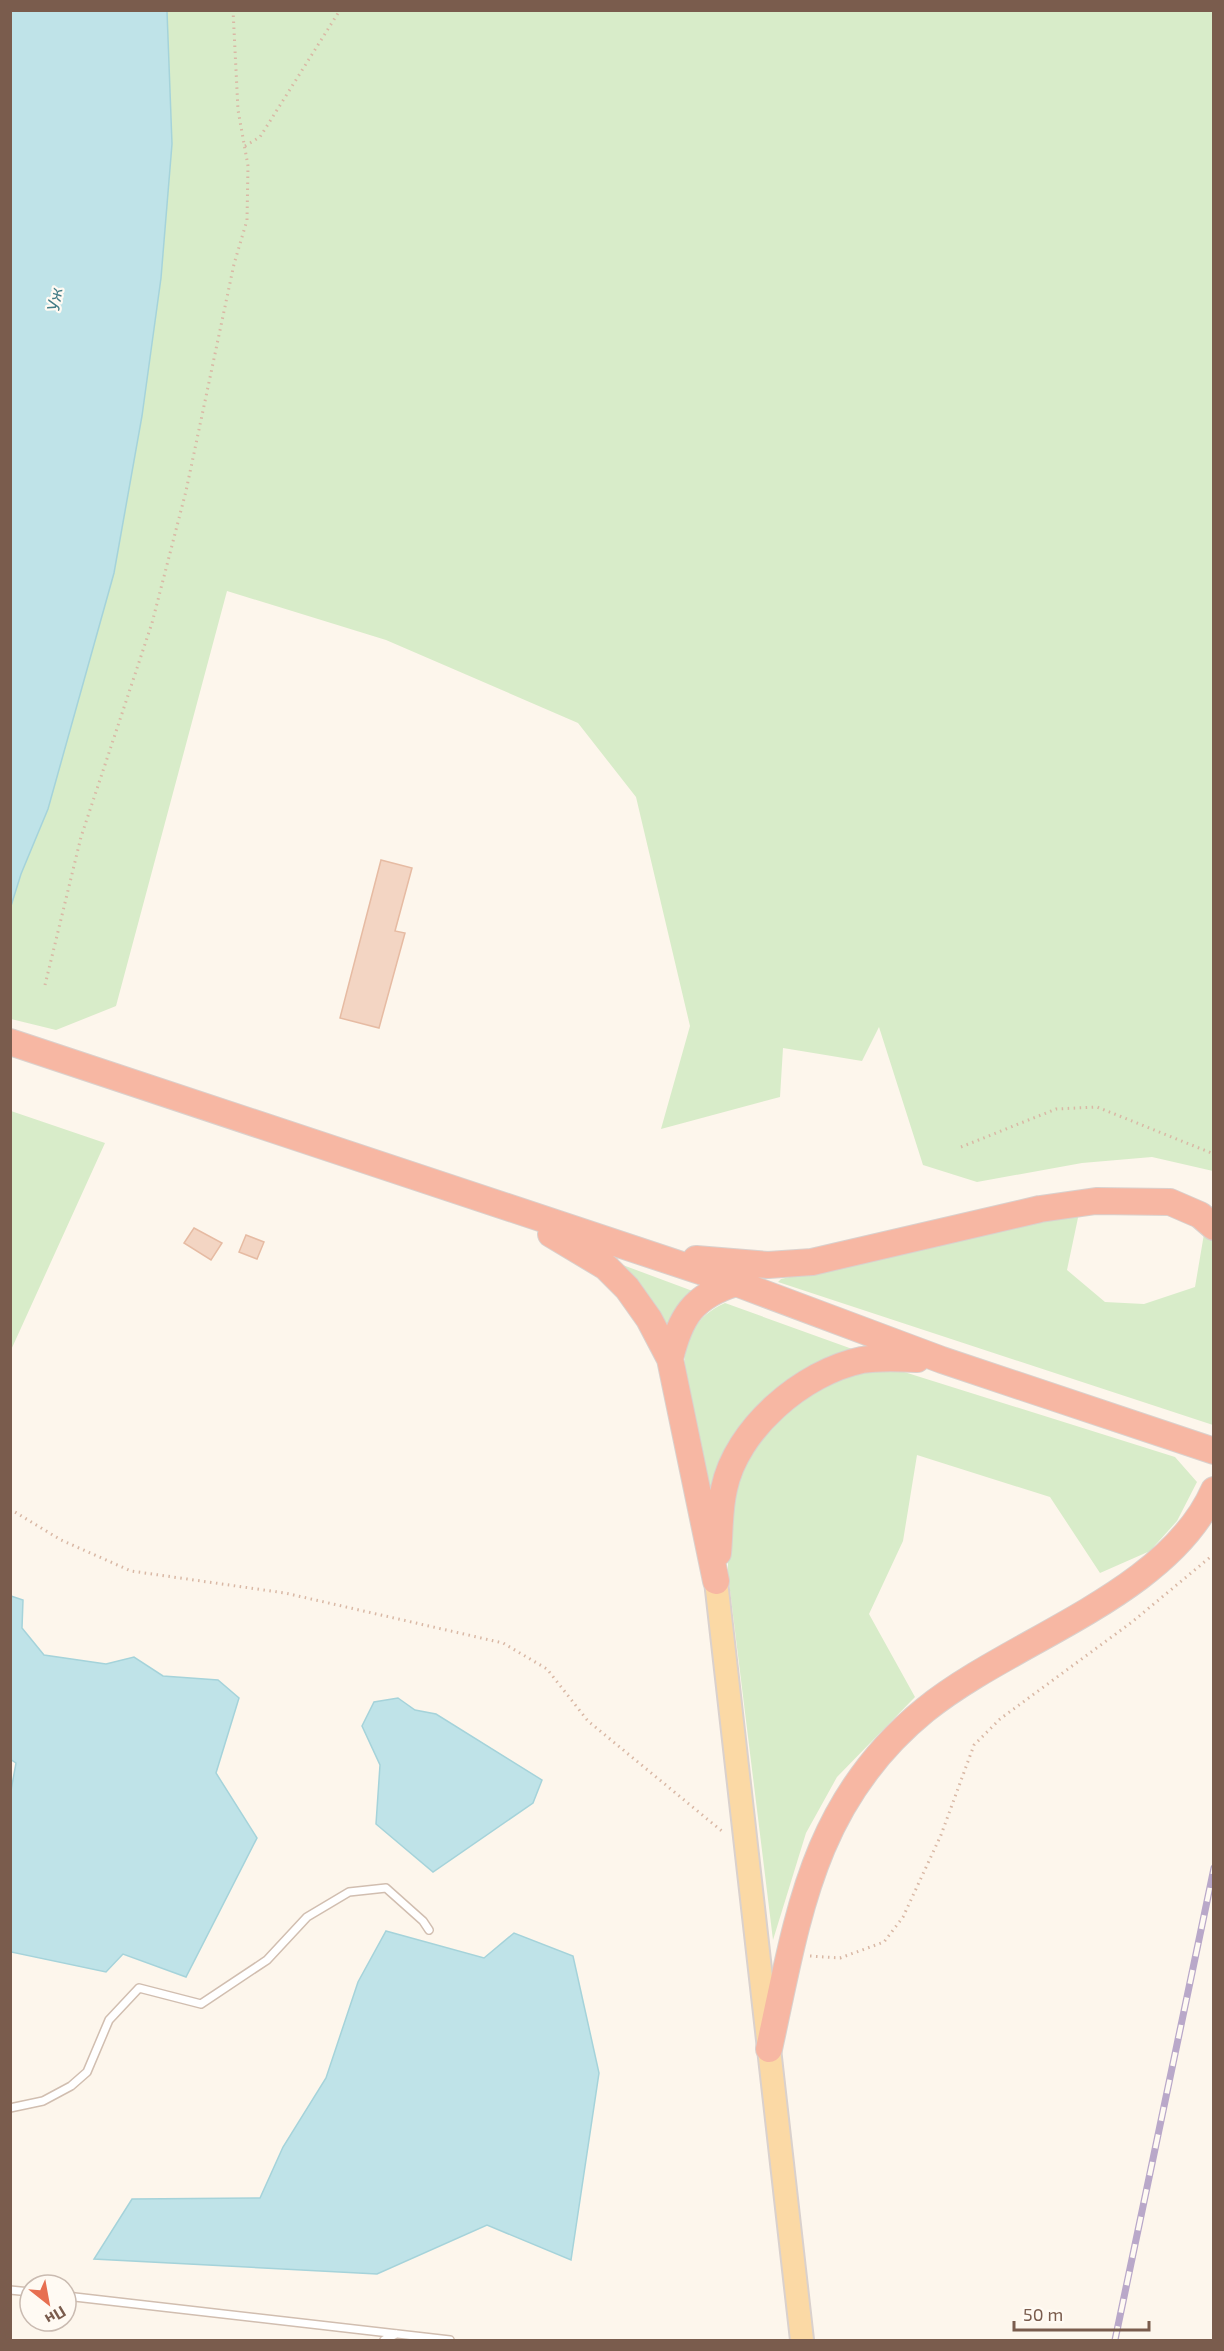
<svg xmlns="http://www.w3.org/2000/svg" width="1224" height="2351" font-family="'Exo 2',sans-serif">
<rect width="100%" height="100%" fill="#fdf6ec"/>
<path fill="#d8ecc9" d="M167,11H1213V1171L1152,1157L1082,1163L977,1182L923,1165L879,1027L862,1061L783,1048L780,1097L661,1129L690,1026L636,797L578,723L386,640L227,591L116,1006L56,1030L11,1019V906L114,573L142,416L161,278L172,144Z
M11,1111L105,1143L11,1350L10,1111Z
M1079,1213L1067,1270L1105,1302L1144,1304L1195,1287L1204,1234L1213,1241V1425L778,1282L781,1279L1037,1219Z
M612,1261L698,1293L666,1337Z
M725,1303L855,1350L772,1399L711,1492L707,1489L684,1369C685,1337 696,1316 725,1303Z
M860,1369L901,1371L1175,1457L1197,1482L1177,1521L1150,1551L1100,1573L1050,1497L917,1455L903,1541L869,1614L915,1697L837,1777L806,1833L773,1940L728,1574V1514L737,1471L759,1438L806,1394Z"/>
<path fill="#bfe3e8" stroke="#a5d3da" stroke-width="1.5" d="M11,10L167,11L172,144L161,278L142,416L114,573L48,809L21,874L11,906Z
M11,1596L23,1600L22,1628L44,1655L106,1664L134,1657L163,1676L218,1680L239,1698L216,1773L257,1838L186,1977L123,1954L106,1972L11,1952L10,1796L16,1763L10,1759Z
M398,1698L415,1710L436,1714L542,1780L533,1803L433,1872L376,1824L380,1765L362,1726L374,1702Z
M386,1931L484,1958L514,1933L573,1956L599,2073L571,2260L487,2225L377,2274L94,2259L132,2199L260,2198L283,2147L326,2078L358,1982Z"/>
<path fill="#f3d5c3" stroke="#e6bba3" stroke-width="1.5" d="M381,860L412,868L395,931L405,933L379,1028L340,1018Z
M194,1228L222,1243L211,1260L184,1243Z
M246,1235L264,1242L257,1259L239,1252Z"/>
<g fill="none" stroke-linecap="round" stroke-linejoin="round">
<g stroke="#d1beb0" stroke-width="10">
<path id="lane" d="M10,2108L43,2101L71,2086L87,2072L109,2020L139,1988L201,2004L267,1960L307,1917L349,1892L386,1888L423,1921L429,1930
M10,2290L30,2292
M66,2296L450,2340
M384,2340L396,2334"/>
</g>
<g stroke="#dad1cd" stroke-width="26">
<path id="primary" d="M716,1581L802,2340"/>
</g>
<g stroke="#dad1cd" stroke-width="28">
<path id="highway" d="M10,1042L736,1283L942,1360L1214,1451
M551,1234L606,1267L627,1288L649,1319L670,1359L716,1581
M696,1259L768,1265L812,1262L1040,1209L1096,1201L1170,1202L1200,1215L1214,1227
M670,1359C680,1317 693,1296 736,1283
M718,1553C720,1532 719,1510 724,1489C736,1429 803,1372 862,1360C880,1357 898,1358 917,1359
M769,2049C798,1917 812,1802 925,1710C1011,1640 1168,1595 1214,1490"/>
</g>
<path stroke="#d9b8a5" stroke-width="3" stroke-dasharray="1.5 4.5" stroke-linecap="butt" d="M245,146L260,137L340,10
M45,985L81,837L152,623L186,491L234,264L247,220L248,166L238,110L233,10
M961,1147L1056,1109L1097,1107L1214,1154
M10,1509L61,1540L131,1571L285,1593L503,1643L547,1669L588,1721L723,1832
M810,1956L840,1958L884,1942L903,1917L941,1835L974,1745L1000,1719L1132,1622L1214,1554"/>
<use href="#lane" stroke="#fff" stroke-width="7"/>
<use href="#primary" stroke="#fbd9a5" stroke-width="22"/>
<use href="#highway" stroke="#f7b7a3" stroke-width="26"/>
<g stroke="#b9a8c9" stroke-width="7">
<path id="rail" d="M1115,2340L1214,1868"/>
</g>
<use href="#rail" stroke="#fffaf3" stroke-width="4.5" stroke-dasharray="14" stroke-linecap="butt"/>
</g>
<g text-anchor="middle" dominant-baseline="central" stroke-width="4.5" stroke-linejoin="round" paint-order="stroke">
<g font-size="18" font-style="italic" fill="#437c86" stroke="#fffaf3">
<text transform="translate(54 299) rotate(-81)">Уж</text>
</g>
</g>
<rect width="1224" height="2351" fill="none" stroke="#7a5c4d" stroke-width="24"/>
<g transform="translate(48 2303) rotate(149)"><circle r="28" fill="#fffaf3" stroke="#cabbb1" stroke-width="1.5"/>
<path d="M0-4.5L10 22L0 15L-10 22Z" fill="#e76f51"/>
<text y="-9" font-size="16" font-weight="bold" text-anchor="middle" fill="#7a5c4d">Пн</text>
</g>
<path d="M1014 2321v9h135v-9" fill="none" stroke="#7a5c4d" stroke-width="3"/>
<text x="1023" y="2321" font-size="18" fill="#7a5c4d" stroke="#fffaf3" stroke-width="4.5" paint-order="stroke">50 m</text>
</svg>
